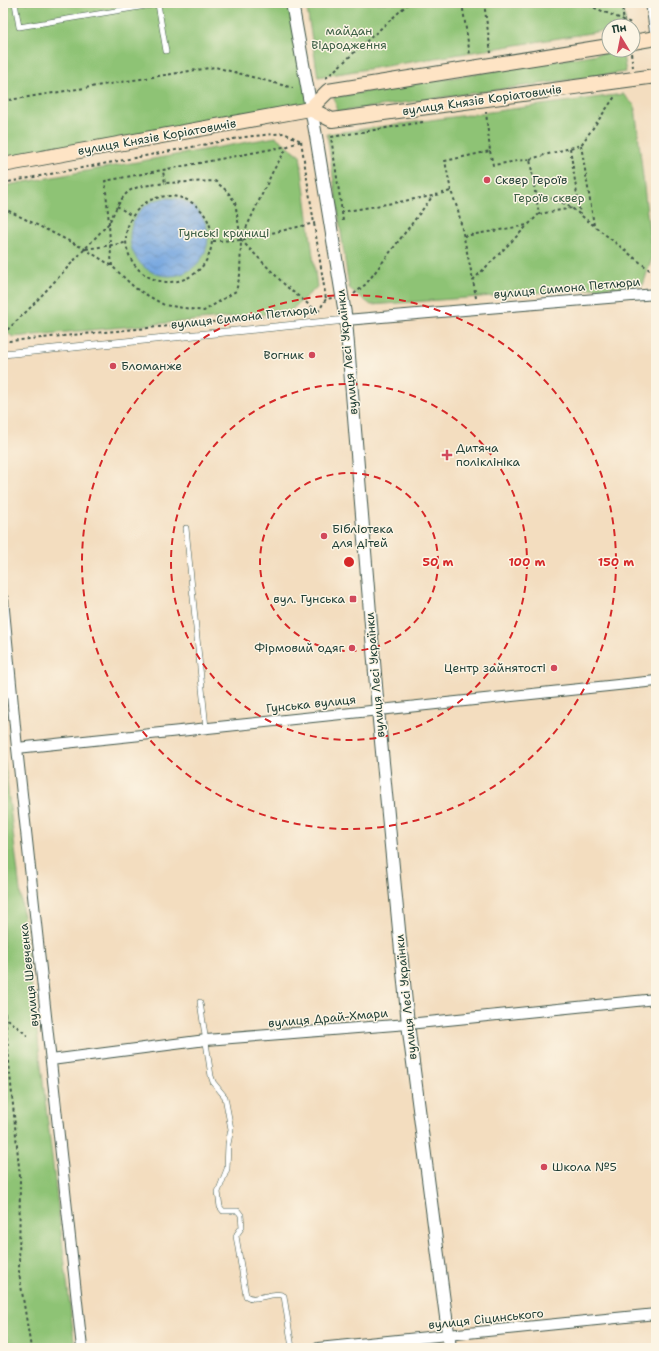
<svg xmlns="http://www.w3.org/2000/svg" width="659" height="1351" font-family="'Shantell Sans',sans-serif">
<defs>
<pattern id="water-waves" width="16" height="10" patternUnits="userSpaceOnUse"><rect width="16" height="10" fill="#75a6e0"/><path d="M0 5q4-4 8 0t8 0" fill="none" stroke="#5f88b6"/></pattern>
</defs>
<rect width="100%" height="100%" fill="#fcf5e5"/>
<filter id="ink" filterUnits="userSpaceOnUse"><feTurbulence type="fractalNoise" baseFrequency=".025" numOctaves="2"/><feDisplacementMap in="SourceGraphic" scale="8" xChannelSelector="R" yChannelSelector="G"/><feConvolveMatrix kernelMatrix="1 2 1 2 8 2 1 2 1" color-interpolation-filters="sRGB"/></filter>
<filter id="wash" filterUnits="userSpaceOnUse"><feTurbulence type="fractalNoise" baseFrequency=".012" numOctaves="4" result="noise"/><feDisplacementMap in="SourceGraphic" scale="16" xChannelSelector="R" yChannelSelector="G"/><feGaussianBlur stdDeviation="0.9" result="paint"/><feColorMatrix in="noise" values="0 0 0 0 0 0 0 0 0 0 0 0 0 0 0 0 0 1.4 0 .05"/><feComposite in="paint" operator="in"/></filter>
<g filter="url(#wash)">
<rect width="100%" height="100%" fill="#f3ddbf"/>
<path fill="#8ec375" stroke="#568054" d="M3,3H292L310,109L3,165Z
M306,3H623L626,26H609V30L318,77Z
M622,50L626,72L337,112L334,97Z
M623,94L635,106L652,258L643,285L371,305L349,288L327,134Z
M276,137L300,155L317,287L289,312L13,337L3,330V186Z
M3,749L75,1348H3Z"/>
<path fill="url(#water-waves)" stroke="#4a728a" d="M130 237a39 39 0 1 1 78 0a39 39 0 1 1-78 0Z"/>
</g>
<g filter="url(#ink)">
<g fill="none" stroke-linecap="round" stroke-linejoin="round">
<g stroke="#3f5549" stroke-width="6">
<path id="service" d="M15,3L19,27L158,4L166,51
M186,528L206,728
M200,1002L211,1076L213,1082L225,1097L231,1129L228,1144L227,1169L218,1192L220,1207L223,1211H238L241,1215L242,1227L237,1234L236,1236L246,1296C256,1303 273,1290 284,1296L292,1348"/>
</g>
<g stroke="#3f5549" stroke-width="8">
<path id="pedestrian" d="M3,354L346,320"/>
</g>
<g stroke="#3f5549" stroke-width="12">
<path id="minor" d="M651,3L656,38
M346,320L656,294
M3,599L17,748L82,1348
M17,748L656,681
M51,1060L206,1040L408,1024L656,999
M318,1348L656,1314"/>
</g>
<g stroke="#3f5549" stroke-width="14">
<path id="tertiary" d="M292,3L316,136L346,320L378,710L408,1024L450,1348"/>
</g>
<g stroke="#3f5549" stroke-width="16">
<path id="secondary" d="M633,42L656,38
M310,109L332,120L656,76
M3,165L310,109L328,91L609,46"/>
</g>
<path stroke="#3f5549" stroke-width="2" stroke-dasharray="3 3" stroke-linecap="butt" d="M462,3L470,55
M484,3L491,53
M583,3L631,23
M622,3L624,26
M631,53L633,67
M326,78L409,3
M3,101L215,67L293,88
M423,122L331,137L342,212L432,196L451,191L458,210L473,280
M301,141L326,299
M581,145L594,225
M570,148L580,214
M490,151L493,165L530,159L535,192
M530,159L581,145L616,95
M3,183L244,137L284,133L301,141
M451,191L445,161L490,151L486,112
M126 239a43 43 0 1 1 86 0a43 43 0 1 1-86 0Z
M117,206L132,216
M3,208L85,249L112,266L135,288L164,305L204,311L236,291L240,275L241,240L235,202L227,191L215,181L165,183L163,171
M342,212L343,222
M539,214L572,208
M464,236L528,225L539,214L535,192L568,205L656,275
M241,239L273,171L288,146
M241,240L287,287L318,312
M213,241L241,240L315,223
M86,249L125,243
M112,266L110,245L109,223L105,181L288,146L301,141
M354,294L366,284L432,197
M476,298L473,280L528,225
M318,312L326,299L332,298
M3,334L28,310L109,223C114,213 119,200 128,192C136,185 155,185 165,183
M3,339L9,341L318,312
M3,989L10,1074L20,1177L19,1273L31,1348
M3,1015L28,1036
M3,1077L9,1074"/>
<use href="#service" stroke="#fff" stroke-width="5"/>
<use href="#pedestrian" stroke="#fff" stroke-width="7"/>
<use href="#minor" stroke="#fff" stroke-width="10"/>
<use href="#tertiary" stroke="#fff" stroke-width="12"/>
<use href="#secondary" stroke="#fee4c5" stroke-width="14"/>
</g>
</g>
<g fill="none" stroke="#d62828" stroke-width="2" stroke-dasharray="7 5">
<circle cx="349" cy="562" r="89"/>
<circle cx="349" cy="562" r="178"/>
<circle cx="349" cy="562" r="267"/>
</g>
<g fill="#d1495b" stroke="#fcf5e5" stroke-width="1.5">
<circle cx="487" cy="180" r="4"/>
<circle cx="312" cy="355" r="4"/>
<circle cx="113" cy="366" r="4"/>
<path d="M445 449h4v4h4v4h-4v4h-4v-4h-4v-4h4z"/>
<circle cx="324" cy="536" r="4"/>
<rect x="349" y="595" width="8" height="8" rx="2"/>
<circle cx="352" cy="648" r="4"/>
<circle cx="554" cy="668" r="4"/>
<circle cx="544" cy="1167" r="4"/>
</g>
<g text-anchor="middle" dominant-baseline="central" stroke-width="3" stroke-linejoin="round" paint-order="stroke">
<g font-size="12" fill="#3b5e44" stroke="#fcf5e5">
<text x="349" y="31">майдан<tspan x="349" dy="14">Відродження</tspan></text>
<text x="549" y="198">Героїв сквер</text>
<text x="224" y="233">Гунські криниці</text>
</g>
<g font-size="12" fill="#1f3d34" stroke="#fcf5e5">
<text transform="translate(482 100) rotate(-8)">вулиця Князів Коріатовичів</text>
<text transform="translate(157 137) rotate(-10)">вулиця Князів Коріатовичів</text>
<text transform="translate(567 288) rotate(-5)">вулиця Симона Петлюри</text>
<text transform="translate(244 317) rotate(-6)">вулиця Симона Петлюри</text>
<text transform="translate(347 352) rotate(-96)">вулиця Лесі Українки</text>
<text transform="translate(375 675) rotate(-95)">вулиця Лесі Українки</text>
<text transform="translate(311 704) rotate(-6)">Гунська вулиця</text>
<text transform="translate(29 975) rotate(-96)">вулиця Шевченка</text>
<text transform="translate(406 997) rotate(-96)">вулиця Лесі Українки</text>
<text transform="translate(328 1018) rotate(-5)">вулиця Драй-Хмари</text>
<text transform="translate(486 1319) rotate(-6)">вулиця Сіцинського</text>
</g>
<g font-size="12" fill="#1f3d34" stroke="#fcf5e5" text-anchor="start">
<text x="495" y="180">Сквер Героїв</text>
<text x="304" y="355" text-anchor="end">Вогник</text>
<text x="121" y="366">Бломанже</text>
<text x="456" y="448">Дитяча<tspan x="456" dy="14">поліклініка</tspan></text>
<text x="332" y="529">Бібліотека<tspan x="332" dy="14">для дітей</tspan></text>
<text x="345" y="599" text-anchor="end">вул. Гунська</text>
<text x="344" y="648" text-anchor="end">Фірмовий одяг</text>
<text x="546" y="668" text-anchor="end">Центр зайнятості</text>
<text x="552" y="1167">Школа №5</text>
</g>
</g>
<circle cx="349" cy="562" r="6" fill="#d62828" stroke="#fcf5e5" stroke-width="2"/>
<g font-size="12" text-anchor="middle" font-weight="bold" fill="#d62828" stroke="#fcf5e5" stroke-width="3" stroke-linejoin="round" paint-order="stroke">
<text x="438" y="566">50 m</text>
<text x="527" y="566">100 m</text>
<text x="616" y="566">150 m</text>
</g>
<rect width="659" height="1351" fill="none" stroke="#fcf5e5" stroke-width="16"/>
<g transform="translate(621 38) rotate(350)"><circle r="19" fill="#fcf5e5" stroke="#a4ab9e"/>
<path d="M0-3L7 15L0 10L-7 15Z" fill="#d1495b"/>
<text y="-6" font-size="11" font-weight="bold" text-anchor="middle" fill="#1f3d34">Пн</text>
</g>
</svg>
